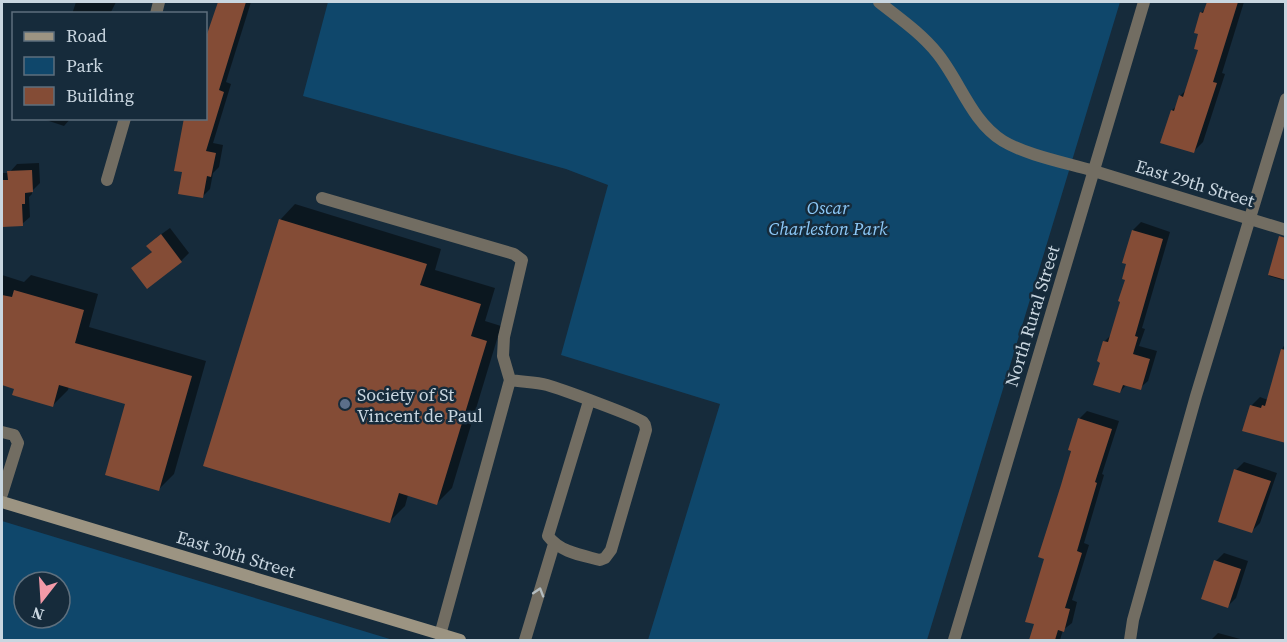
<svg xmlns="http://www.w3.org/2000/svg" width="1287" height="642" font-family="'Source Serif 4',serif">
<rect width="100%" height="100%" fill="#162b3b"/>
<path fill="#0f476b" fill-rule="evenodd" d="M328,2H1120L927,640H648L720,404L561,355L608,185L566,169L303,96Z
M2,521L393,640H2ZM24,582H60V618H24Z"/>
<path fill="#0007" d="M76,2H116L110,14H72Z
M219,2H251L226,82L231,84L213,143L223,145L219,167L213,173L210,189L202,197L184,171L185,121L177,118H206V41Z
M1208,2H1244L1222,73L1225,74L1203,142L1193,152L1172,110L1178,105L1180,96L1187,89L1200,49L1201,13L1206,8Z
M40,118H71L64,126Z
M39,163L40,183L32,191V194L29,197L30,217L22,224L2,225V173H9L17,164Z
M295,204L441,249L435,270L495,288L485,321L501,326L452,488L437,503L408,495L405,506L390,521L280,220Z
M1141,222L1170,232L1142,328L1145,329L1139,346L1157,351L1148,381L1140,388L1127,384L1120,392L1102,362L1104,342L1112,334L1126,279L1133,230Z
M170,228L189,253L181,261L133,268L153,251L156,238Z
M1286,250V281L1269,276L1274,257Z
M2,275L24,282L31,275L98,294L89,327L206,361L174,474L159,489L127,403L69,386L68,390L53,405L16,388L2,384Z
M1286,344V441L1244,430L1252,405L1260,397L1268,400L1283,347Z
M1087,411L1119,421L1102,474L1104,475L1084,543L1089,545L1072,600L1077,602L1072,623L1063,630L1060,640H1031L1036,623L1045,558L1062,486L1079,419Z
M1244,462L1277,473L1260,523L1252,531L1236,470Z
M1224,553L1248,561L1236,598L1228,606L1216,561Z
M1218,633L1244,640H1211Z"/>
<path fill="#844c36" d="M218,2H246L219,90L224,92L206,151L216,153L211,177L207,176L203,198L178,194L182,172L174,171L184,118H206V37Z
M1207,2H1238L1213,82L1217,83L1194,153L1160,143L1171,110L1174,111L1179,95L1183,97L1198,50L1194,49L1198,34L1194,33L1200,12L1203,13Z
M32,170L33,192L25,193V204H22L23,226L2,227V180H8L7,171Z
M279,219L427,264L420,285L481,304L471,336L487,341L437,505L399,493L390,523L203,466Z
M1132,230L1163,239L1135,336L1138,337L1133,354L1150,359L1141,390L1123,385L1120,393L1093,385L1100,363L1097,361L1103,341L1108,342L1120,302L1118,301L1125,280L1122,279L1126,264L1122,263Z
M161,234L182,262L147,289L131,268L152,252L146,246Z
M1279,236L1286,238V280L1268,275Z
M14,290L84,310L75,343L192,376L159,491L105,475L125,404L59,385L53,407L12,395L14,389L2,385V295L12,297Z
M1281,349L1286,350V443L1242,431L1250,405L1261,408L1262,405L1265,406Z
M1078,418L1112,429L1095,482L1097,483L1077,551L1082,553L1065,608L1070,609L1064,632L1058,630L1055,640H1029L1034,624L1025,622L1044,559L1038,557L1061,485L1071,451L1068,450Z
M1234,469L1271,481L1252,533L1218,522Z
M1214,560L1241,569L1228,608L1201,599Z"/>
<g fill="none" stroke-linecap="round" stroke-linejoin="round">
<path stroke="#726d62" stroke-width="12" d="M879,2C899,18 921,33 937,53C960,81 971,121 1003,141C1026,155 1067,163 1094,171
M322,198L514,254L522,260L504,337L503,356L510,380L440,635
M510,380C522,382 536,382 547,385C558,388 638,417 643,422C646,425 645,426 646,430L611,550L605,558L600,560C581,555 560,552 548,536L589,401
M2,432L14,435L18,443L2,494
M525,640L554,544
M1130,640L1133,620L1196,396L1286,99"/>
<path stroke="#726d62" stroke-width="12" d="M156,14L159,2
M1094,171L1286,230
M107,180L125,118
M954,640L1144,2"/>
<path stroke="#9c9482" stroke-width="12" d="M2,502L460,640"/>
</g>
<defs><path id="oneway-chevron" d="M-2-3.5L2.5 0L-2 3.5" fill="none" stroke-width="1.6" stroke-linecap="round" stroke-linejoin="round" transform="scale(1.5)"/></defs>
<use stroke="#b3bcc0" href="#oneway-chevron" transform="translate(539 592) rotate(-73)"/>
<circle fill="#5c6f8a" stroke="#162b3b" stroke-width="2" cx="345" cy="404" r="6"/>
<g text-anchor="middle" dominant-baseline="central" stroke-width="5" stroke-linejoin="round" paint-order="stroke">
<g font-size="18" fill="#c9d6e0" stroke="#162b3b">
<text transform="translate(1195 183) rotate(17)">East 29th Street</text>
<text transform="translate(1032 316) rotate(-73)">North Rural Street</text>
<text transform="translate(236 554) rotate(17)">East 30th Street</text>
</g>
<g font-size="18" font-style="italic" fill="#8cc8f7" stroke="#162b3b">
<text x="828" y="207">Oscar<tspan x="828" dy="21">Charleston Park</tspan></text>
</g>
<g font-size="18" fill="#c9d6e0" stroke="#162b3b" text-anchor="start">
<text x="357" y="394">Society of St<tspan x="357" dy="21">Vincent de Paul</tspan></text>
</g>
</g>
<rect width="1287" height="642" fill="none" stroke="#c9d6e0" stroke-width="6"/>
<rect x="12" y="12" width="195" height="108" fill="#162b3b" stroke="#5e6f7d" stroke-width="1.5"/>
<rect x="24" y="32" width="30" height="9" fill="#9c9482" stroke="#5e6f7d" stroke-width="1.5"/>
<text x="66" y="42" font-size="18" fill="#c9d6e0">Road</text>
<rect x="24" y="57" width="30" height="18" fill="#0f476b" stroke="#5e6f7d" stroke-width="1.5"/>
<text x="66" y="72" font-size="18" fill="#c9d6e0">Park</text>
<rect x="24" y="87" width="30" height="18" fill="#844c36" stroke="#5e6f7d" stroke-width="1.5"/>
<text x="66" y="102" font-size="18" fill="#c9d6e0">Building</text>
<g transform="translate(42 600) rotate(197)"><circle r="28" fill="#162b3b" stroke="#5e6f7d" stroke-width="1.5"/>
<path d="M0-4.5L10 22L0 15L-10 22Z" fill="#f39aa8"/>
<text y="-9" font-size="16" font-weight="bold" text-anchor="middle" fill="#c9d6e0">N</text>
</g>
</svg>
